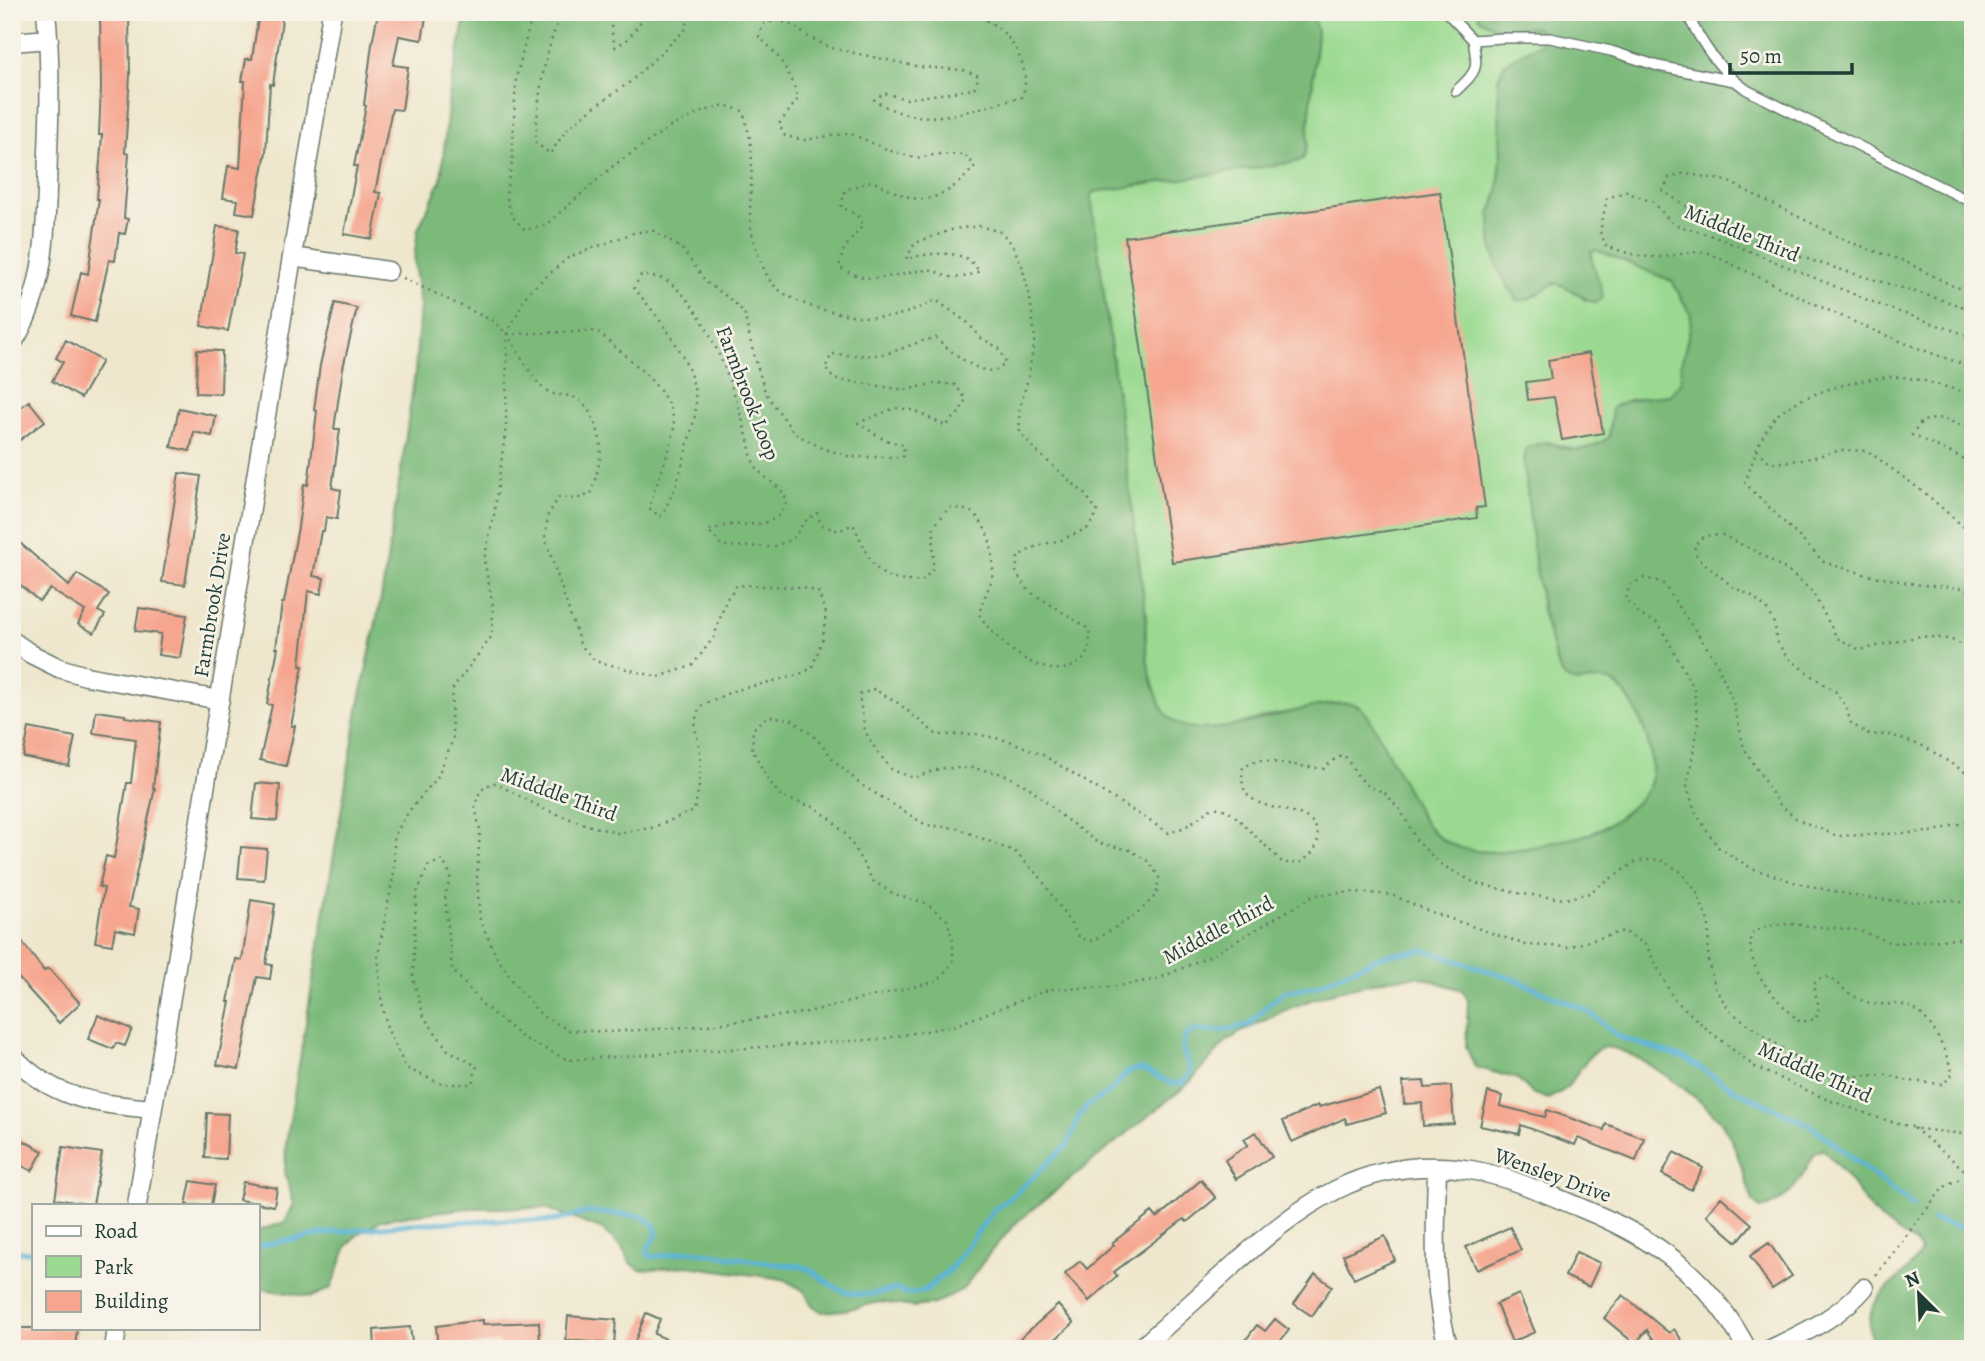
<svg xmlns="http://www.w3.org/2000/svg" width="1985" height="1361" font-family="Alegreya,serif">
<rect width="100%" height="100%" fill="#f7f3e8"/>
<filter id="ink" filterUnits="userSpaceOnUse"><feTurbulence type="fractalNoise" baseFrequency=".0143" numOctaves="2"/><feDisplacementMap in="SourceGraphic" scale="14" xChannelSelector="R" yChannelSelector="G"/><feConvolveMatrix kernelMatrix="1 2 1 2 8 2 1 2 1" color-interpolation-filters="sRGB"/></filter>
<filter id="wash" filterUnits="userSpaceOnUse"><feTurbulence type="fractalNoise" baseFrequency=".00686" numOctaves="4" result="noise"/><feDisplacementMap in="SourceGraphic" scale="28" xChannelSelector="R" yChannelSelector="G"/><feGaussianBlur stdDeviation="1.57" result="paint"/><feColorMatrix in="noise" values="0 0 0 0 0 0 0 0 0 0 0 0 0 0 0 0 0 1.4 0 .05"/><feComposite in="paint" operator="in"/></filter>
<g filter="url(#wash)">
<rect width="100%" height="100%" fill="#efe7cd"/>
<path fill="#9ada90" stroke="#5c8c62" stroke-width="2" d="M1311,12H1477L1479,18L1514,28L1526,26L1543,32L1541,43L1505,63L1498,79L1501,157L1498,192L1490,216L1492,249L1536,296C1556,275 1567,285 1585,300L1591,252L1597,250L1672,281L1691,315L1690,329L1681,365V382L1670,395L1629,400L1612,408L1609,438L1592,447L1576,450L1547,442L1526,449L1524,464L1542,612L1556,659L1578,682C1588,680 1599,677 1610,681C1636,691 1662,765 1648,789C1640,803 1609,826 1594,832C1566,844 1493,856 1463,850C1448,847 1435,833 1425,823L1363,710C1337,711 1309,709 1283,713C1260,716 1239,727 1215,729C1203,730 1184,729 1173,721C1148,705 1144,644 1146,616L1091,196L1094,192L1303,159L1307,147L1317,31Z
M1971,12H1973V171L1966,164L1964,148L1969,129L1970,94L1966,47Z"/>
<path fill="#7bba7a" stroke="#4d7c57" stroke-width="2" d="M466,12H1311L1317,31L1307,147L1303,159L1296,162L1094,192L1091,196L1146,616C1144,645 1147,668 1157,695C1160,705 1165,716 1174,722C1212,744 1289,706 1333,704C1339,704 1348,702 1354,704C1365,707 1372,723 1377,732C1388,753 1399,774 1410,795C1415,804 1419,815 1425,823C1454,862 1509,854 1550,843C1564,840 1579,837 1592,833C1609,827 1637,805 1647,790C1664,766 1636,691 1609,681C1595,676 1574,689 1563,675C1557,668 1554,655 1552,645C1534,586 1532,525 1524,464L1526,449C1553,435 1553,450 1576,450C1588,450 1599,443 1609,438L1612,408C1629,397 1651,397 1670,395L1681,382V365L1690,329L1691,315L1672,281L1597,250L1591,252C1591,267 1602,282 1603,298L1596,303C1578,298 1574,287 1554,283L1527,300H1517L1501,275L1492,249L1490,216L1498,192L1501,157L1498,79L1505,63L1541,43L1543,32C1528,22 1512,31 1496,27C1490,25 1484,21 1479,18L1477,12H1971L1966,47L1970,94L1969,129L1964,148L1966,164L1973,171V1349H1874C1861,1310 1877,1297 1904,1273C1911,1266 1917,1261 1921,1251L1915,1243L1887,1224L1872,1211L1844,1173L1823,1149L1814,1153C1805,1176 1788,1202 1761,1209L1753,1202C1744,1176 1737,1145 1721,1122C1706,1102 1625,1040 1601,1048C1587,1053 1577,1077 1566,1088C1561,1093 1554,1095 1548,1099L1532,1093L1518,1079L1475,1067L1466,1047L1468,1000L1462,990L1418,976L1389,979L1329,993L1285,1010L1241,1032L1227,1041L1188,1084L1018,1221L992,1250L963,1289L934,1304L914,1307L880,1302L845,1310L822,1312L812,1305L804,1291L783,1279L688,1266L640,1270L630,1262L621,1246L603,1230L546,1208H471L409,1215L381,1220L356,1236L347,1246L331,1288L311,1297L257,1288V1231L285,1222L294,1204L285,1172L286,1143L358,710L382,593L402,464L415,373L420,306L414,260L418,229L441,180L449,97Z"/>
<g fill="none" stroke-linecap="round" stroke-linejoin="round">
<path stroke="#5ab3d7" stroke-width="5" d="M1933,1220L1973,1230
M257,1246L322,1234L409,1224L500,1220L554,1221L589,1212L643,1216L655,1226L657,1234L647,1250L649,1256C661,1259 677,1251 691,1251L785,1265C816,1264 817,1280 841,1290C859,1298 879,1294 896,1289L905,1293H918L927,1289L951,1268L995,1209L1015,1194L1069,1143L1078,1118L1086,1107L1108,1093L1129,1071L1141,1069L1173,1084L1183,1082L1191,1071L1183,1050L1184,1038L1193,1030L1220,1031L1249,1025L1270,1003L1284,992L1315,986L1384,955L1425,950L1516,980L1588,1011L1619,1037L1686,1059L1735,1090L1812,1126L1913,1206
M12,1252H33"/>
</g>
<g id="blocks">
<path fill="#f6a68f" d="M100,12H129L130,75L125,153L129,154L124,218L128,219L125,234L119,233L115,261L109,260L95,322L71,316L81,272L88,274L99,199H97L102,135H99L101,87Z
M259,12H283L273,85L270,84L266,152L254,215L236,212L238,200L223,198L228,166L240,168L245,81H242L246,59H252Z
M378,12H398L426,17L422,40L399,36L393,65L408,67L402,110L392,109L375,192L381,193L372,239L344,234L357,166H354L366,106L364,105L372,44Z
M1440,192L1485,507L1476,508L1477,518L1172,562L1125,237Z
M217,226L239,229L235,253L243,254L228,331L201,326Z
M335,303L357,308L343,368L334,429H340L332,488L341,490L337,519L326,517L324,531H321L313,576L324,578L321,594L308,591L300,666H303L291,726H295L286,766L260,760L272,705L267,704L278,648H276L282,603H284L298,527L304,484L308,485L317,411L314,410L320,365Z
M66,340L102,361L81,398L52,381L63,362L56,358Z
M197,350L222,351L221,394L196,393Z
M1589,353L1603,433L1562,440L1554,397L1528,400L1526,382L1551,379L1548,360Z
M29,401L45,421L12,446V414Z
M179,408L216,416L212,436L194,432L190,451L171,447Z
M179,473L201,476L185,585L162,582Z
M12,536L69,586L77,574L109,594L98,611L105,615L94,633L78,624L85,611L50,589L39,601L12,578Z
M139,608L187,615L180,658L158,655L161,634L135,631Z
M96,711L125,715V717L161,722L153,788H155L129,907L139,909L135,933L115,929L112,945L95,942L104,888L99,887L106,856L114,858L127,783H131L136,739L93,733Z
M29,728L75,737L69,766L23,757Z
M256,783L280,785L277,821L252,819Z
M241,847L267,849L264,880L238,878Z
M251,900L275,904L266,964L272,965L270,979L257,977L239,1069L217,1065L230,1002H228L236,959L242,960Z
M12,928L44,971L48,968L80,1003L59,1023L12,971Z
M98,1015L132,1029L125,1046L116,1043L113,1049L88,1039Z
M1424,1081L1425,1088L1451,1086L1454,1124L1423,1126L1422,1103L1404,1104L1403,1082Z
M1379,1090L1386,1113L1347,1124L1345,1118L1292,1142L1283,1121L1318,1105L1319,1107Z
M1488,1092L1502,1096L1500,1106L1545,1117L1547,1110L1604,1130L1606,1124L1644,1138L1636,1161L1578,1138L1575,1145L1521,1125L1519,1134L1480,1126Z
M207,1113L228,1114L226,1159L205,1158Z
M1256,1132L1272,1157L1236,1179L1225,1160L1248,1145L1244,1139Z
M12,1135L43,1151L32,1171L12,1161Z
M63,1147L102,1153L93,1205L55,1199Z
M1674,1152L1703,1168L1691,1190L1662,1174Z
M1201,1180L1216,1198L1187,1222L1184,1219L1114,1272L1117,1276L1089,1301L1065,1274L1080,1261L1087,1269L1114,1245L1112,1243L1152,1212L1157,1218Z
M191,1181L215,1185L211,1205H186Z
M243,1182L277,1188L274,1206L239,1200Z
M1721,1197L1752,1224L1737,1242L1706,1215Z
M1510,1227L1521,1250L1477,1270L1466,1247Z
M1385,1236L1395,1260L1354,1279L1343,1255Z
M1769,1243L1792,1276L1772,1289L1750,1256Z
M1576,1252L1600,1263L1589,1287L1565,1276Z
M1315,1274L1332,1286L1312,1316L1294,1304Z
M1519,1294L1535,1332L1512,1342L1496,1304Z
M1623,1295L1669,1333L1674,1329L1688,1349H1660L1647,1330L1635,1344L1604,1318Z
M1058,1305L1074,1323L1044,1349H1008Z
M646,1313L660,1319L654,1334L691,1349H632Z
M568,1316L616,1320L614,1344L566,1340Z
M1275,1319L1289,1330L1274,1349H1239L1257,1325L1265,1331Z
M483,1320V1324L539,1322L540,1345L499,1346V1342L438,1349L436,1326Z
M410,1327L413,1349H375L374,1330Z
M12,1328H77L75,1349L12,1347Z"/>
</g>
</g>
<g filter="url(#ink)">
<use href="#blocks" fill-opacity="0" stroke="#68786a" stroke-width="2"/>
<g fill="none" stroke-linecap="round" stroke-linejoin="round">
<g stroke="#68786a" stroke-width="12">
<path id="lane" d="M1446,12L1473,40L1502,38H1550L1611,51L1658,66L1734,81
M1686,12C1701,42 1719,71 1747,90L1973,203
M1456,91C1478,70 1478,70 1473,40"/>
</g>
<g stroke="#68786a" stroke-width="21">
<path id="street" d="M12,42L49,39
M292,257L388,271
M12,344C49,288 46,216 48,151C50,105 51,59 46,12
M12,641L31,654L59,668L86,676L220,700
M12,1055C53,1100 95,1103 152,1109
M1437,1167C1436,1228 1431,1290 1449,1349
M137,1205L332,12
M114,1349L117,1328
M1140,1349C1169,1323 1198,1297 1227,1271C1300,1205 1366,1153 1471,1170C1510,1177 1545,1193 1581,1208C1655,1238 1709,1277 1747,1349
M1771,1349C1806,1332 1839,1317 1864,1288"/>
</g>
<path stroke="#68786a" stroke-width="2.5" stroke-dasharray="2 5" stroke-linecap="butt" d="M562,12C544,52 537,99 536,143L550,154L567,129L594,107L630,82L687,28V12
M613,12L611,29L615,47L628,39L648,12
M403,278L493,321L507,334
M1973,292L1953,286L1904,261L1849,242L1727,181L1684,173L1669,178L1663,191C1754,254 1870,275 1973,310
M507,334L528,292L569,257L633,233L652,230L682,249L707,283L729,298L744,312L752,348L765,392L794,433L822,448L851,457H903L904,445L883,439L858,423L895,408L913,410L946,426L959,413L966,399L955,385L937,383L905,390L834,379L825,368L832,354C851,355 869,357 888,353C904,349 919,340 936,338C948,349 979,376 996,370C1000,368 1003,365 1006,363L999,348L981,338L968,323L936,300C896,321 877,320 833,312C815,309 784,298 772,283C763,272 753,241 751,228C748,201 754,174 751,147C750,135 746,123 743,111L724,105L699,113L668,128L613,166L547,224L525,230L511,215L506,194L512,162L516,78L533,12
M508,334L597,331C621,353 673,389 674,425C675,441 654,488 649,508L660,517C674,495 681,472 687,447C690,434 696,418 696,405C695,360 661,321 634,288L641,275C649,277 661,277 667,281C709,308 735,393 748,440C750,449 752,463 758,470C766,481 796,493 783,510C769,529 747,523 729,525C722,526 715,529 708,530L722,546L773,547L793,539L804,522L817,513L821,525L839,531L853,524C873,563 872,583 922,581L933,569L934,526L950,507C956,509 965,509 971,512C989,523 996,559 992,578C989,589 982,601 979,614C995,641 1040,681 1073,666C1090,659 1091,645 1089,629L1029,591L1016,573L1018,556L1037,546L1061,540L1088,528L1098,512L1085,494L1036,451L1020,432L1019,411L1028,378L1035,337L1030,298L1022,266L1012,244L1001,232L979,226L954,229L915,243L906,259C924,254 950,250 968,259C972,262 976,268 980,271C967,277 957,280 943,275C938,273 934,269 928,270C892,272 875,289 839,267L844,249L863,225L857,215L841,207L845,190L871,181C885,186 899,195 913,198C937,204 961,183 975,166L965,155L940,154L916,158L891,151L849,133L804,140L785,136L779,124L798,99C791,74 779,54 759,37L763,24L778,20L794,26L805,35L831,48L920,67L963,70L979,76L974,89L906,99L884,93L874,100C926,133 967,109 1022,97C1033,69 1011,30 983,19C974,15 964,14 955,12
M1973,337L1885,307L1713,236L1673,224L1653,202L1626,192L1607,198L1600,232L1606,246C1624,252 1640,258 1660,257C1677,256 1692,250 1709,253C1794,294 1882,339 1973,367
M1973,395C1951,389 1916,376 1894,377C1864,377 1792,395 1774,419C1759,438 1753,461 1745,483L1824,562L1867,575L1921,585L1964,588L1973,591
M1973,430L1942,418L1922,421L1912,435L1973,463
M1757,450L1771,463L1802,460L1842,450L1868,451L1926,494L1973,535
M1973,649L1949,639L1920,636L1860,650L1837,638L1812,591L1788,571L1759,553L1722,535L1704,536L1694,545L1697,557L1733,587L1752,596L1766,608L1775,625L1776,640L1787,657L1813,677L1835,691L1846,707L1851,723L1867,734L1891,735L1925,747L1965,772L1973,781
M1973,820L1931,832L1837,836L1797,819L1778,803L1744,748L1733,701L1716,661L1662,582L1644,578L1630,585L1625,599L1642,616L1659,624L1694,689L1698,726L1687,787L1695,812L1718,847L1751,868L1800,884L1860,897L1907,902L1953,900L1973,906
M1973,938L1892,943L1857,930L1790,924L1769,925L1752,933C1743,968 1776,1000 1800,1022L1816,1019L1819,1007L1813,985L1819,979L1829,977C1843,989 1858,1002 1876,1004C1890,1005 1901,1002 1914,1009C1934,1021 1946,1053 1953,1074L1943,1084L1909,1081L1888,1075L1833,1077L1805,1064L1731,1012L1716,990L1708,961L1709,923L1696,891L1681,872L1659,859L1637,861L1589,893L1565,899L1523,894L1475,883L1442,865L1417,841L1401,811L1384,792L1369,787L1358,776L1344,755L1332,761L1324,769L1258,760L1243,767C1242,776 1241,787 1247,794C1266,816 1316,803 1318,837C1318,850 1309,856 1300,863H1283L1233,814C1211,800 1208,813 1191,823C1185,828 1176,830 1169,833L1043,755L1010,741L976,734L937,735L898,703L874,689L859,695L865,731L876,750L892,770L913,778L942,768H973L1004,774L1030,788L1063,817L1098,843L1130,850L1149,862L1159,877L1156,895L1145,906L1134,916L1093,941L1080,938L1040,877L1015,852L957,828L926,825L860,784L835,761L816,738L791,719L768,716L753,729L752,749L767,778L781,797L814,807L831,819L848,837L873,881L894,894L926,903L947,920L953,941V962L938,981L803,1013L700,1026L609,1032L569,1030L542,1016L518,988L497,958L480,920L477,877L480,830L475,806L480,791L493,782L546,810L587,825L617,833L651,828L694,811C698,793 702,774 700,755C699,731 690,732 700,706L733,691L798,675L812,668L823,638L826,613L818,592L801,587L737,585L726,600L714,637L692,666L658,677L595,661L580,644L545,538L548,515L559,497L576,499L591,494C595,479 601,462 601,447C600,431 589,402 573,397C560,393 555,398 543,388C533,380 516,347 507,334L506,427L494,515L484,560L493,606L492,636L453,688L451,718L453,739L437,778L409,811L394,836V872L378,955L381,997L387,1028L406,1068L442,1084H472L477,1066L448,1050L424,1017L413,979L416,895L428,866L442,860L451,875L445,896L452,969L484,1006L523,1038L568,1060L881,1039L953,1026L1051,989L1111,987L1158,979L1214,954L1315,895L1354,892L1392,895L1431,912L1526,945L1568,947L1624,931L1646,945L1673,998L1708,1030L1755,1067L1826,1099L1879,1118L1919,1129L1973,1135
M1914,1128L1973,1177
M1876,1275L1943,1188L1956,1180L1973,1178"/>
<use href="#lane" stroke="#fff" stroke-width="9"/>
<use href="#street" stroke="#fff" stroke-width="18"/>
</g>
</g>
<g text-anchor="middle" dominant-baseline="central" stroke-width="5" stroke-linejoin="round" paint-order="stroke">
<g font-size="21" fill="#1f3d34" stroke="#f7f3e8">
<text transform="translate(1742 233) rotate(22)">Midddle Third</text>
<text transform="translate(748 393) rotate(69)">Farmbrook Loop</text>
<text transform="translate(212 605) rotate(-81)">Farmbrook Drive</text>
<text transform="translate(559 794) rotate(20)">Midddle Third</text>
<text transform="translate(1218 930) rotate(-28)">Midddle Third</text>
<text transform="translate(1815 1072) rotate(24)">Midddle Third</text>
<text transform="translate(1553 1175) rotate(20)">Wensley Drive</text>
</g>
</g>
<rect width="1985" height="1361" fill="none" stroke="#f7f3e8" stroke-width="42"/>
<rect x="32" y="1204" width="228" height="126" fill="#f7f3e8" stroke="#a1aaa0" stroke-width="2"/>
<rect x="46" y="1226" width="35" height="10" fill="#ffffff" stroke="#a1aaa0" stroke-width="2"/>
<text x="94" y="1238" font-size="21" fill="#1f3d34">Road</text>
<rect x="46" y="1256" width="35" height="21" fill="#9ada90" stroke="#a1aaa0" stroke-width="2"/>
<text x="94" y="1274" font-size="21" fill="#1f3d34">Park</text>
<rect x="46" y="1291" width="35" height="21" fill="#f6a68f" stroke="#a1aaa0" stroke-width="2"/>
<text x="94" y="1308" font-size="21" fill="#1f3d34">Building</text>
<g transform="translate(1919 1294) rotate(336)" stroke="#f7f3e8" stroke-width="5" paint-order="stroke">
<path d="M0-5L12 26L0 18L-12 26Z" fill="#1f3d34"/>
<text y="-10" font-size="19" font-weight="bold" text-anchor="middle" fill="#1f3d34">N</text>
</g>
<path d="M1730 63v10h122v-10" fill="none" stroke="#1f3d34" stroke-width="3.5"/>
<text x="1740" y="63" font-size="21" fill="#1f3d34" stroke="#f7f3e8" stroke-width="5" paint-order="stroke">50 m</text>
</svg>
